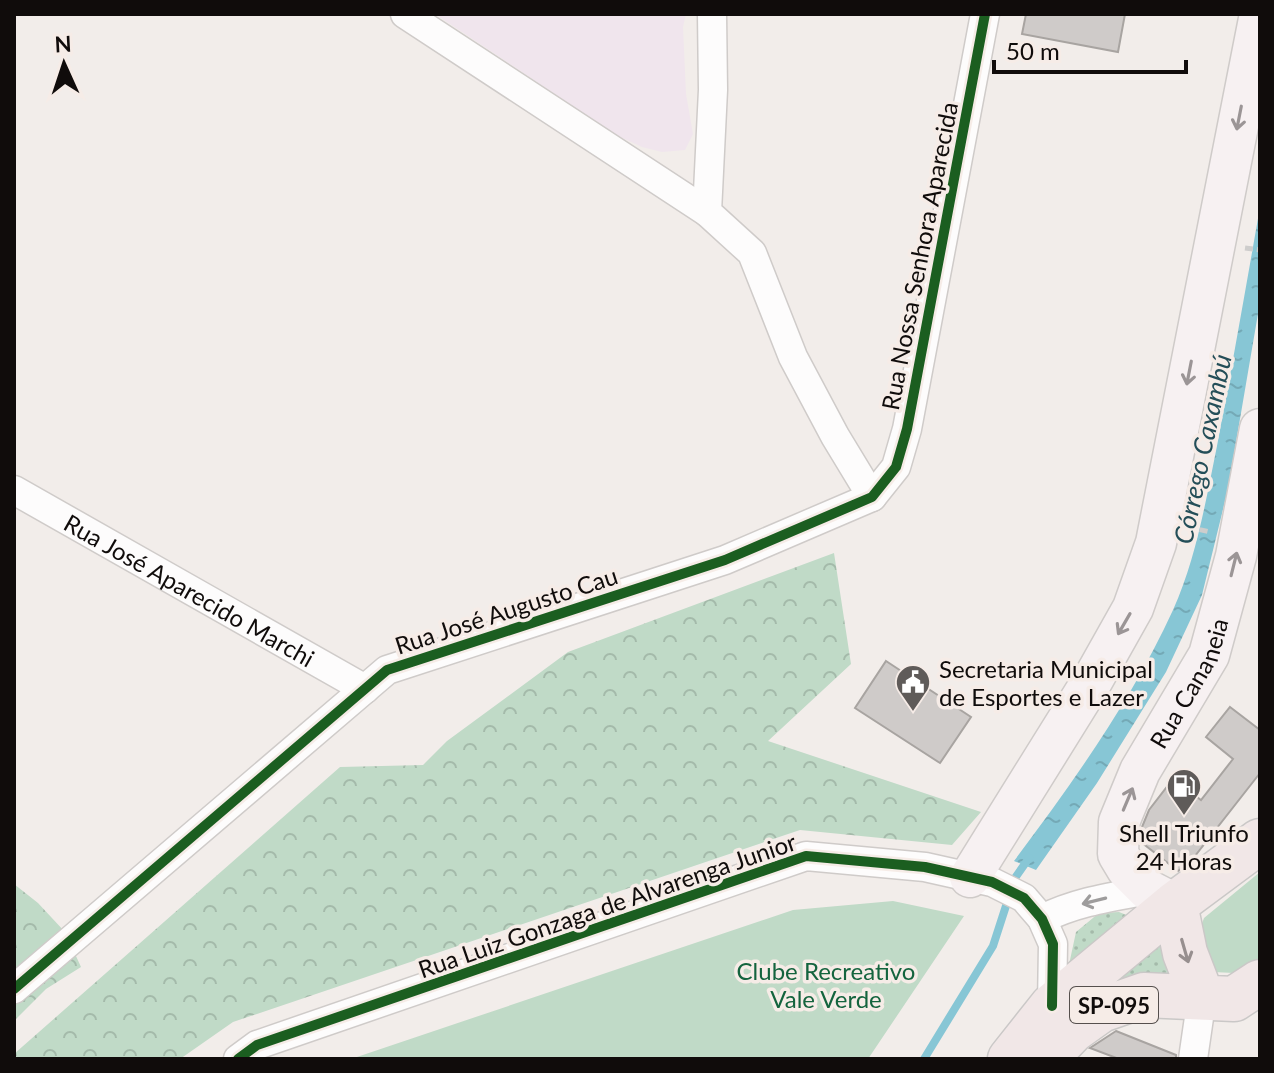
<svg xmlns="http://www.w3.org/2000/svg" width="1274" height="1073" font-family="Lato,sans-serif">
<defs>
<pattern id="grass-dots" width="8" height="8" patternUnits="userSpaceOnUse" patternTransform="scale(2)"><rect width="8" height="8" fill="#c0dac7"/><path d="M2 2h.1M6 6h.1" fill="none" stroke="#a4baaa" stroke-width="1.8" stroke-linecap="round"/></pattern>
<pattern id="forest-crowns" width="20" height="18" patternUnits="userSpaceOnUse" patternTransform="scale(2)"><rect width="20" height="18" fill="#c0dac7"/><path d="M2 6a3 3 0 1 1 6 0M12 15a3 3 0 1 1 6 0" fill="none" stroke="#a4baaa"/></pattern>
<pattern id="water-ripples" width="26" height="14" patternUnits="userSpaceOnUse" patternTransform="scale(2)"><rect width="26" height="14" fill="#87c6d5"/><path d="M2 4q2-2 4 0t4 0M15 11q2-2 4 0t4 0" fill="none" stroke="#74a9b6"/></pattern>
</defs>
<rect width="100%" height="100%" fill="#f2edea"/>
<path fill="#f0e5ed" d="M435,14H686L683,27L686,94L693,134L685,150L662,152L642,147L618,136Z"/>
<path fill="url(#grass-dots)" d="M1119,912L1129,916L1062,979L1070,960L1076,932L1099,913Z
M1161,933L1183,981L1082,997Z"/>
<path fill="url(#forest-crowns)" d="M834,553L851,664L768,741L981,812L952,845L800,830L233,1022L180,1059H14V1054L340,767L423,765L447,741L568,652Z
M14,884L38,903L65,932L81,967L46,989L14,1021Z"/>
<path fill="#c0dac7" d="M1260,872V965L1234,973L1213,972L1198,935L1204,918Z
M893,901L964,916L868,1059H351L793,910Z"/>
<path fill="url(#water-ripples)" d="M1260,207V302L1228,489L1202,595L1166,672L1097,783L1036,870L1014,861C1073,782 1132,700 1173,610C1196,559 1206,500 1217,446C1232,366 1246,287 1260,207Z"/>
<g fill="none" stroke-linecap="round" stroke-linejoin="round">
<path stroke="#87c6d5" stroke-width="8" d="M924,1059L993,946L1015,878L1029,858"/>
</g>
<path fill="#cfcbc9" stroke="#a8a4a1" stroke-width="2" d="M1026,14H1125L1118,52L1022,34Z
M886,661L971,717L940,763L855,708Z
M1230,707L1260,730V773L1191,861L1178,871L1141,842L1142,827L1149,810L1173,779L1201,800L1233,759L1206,737Z
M1116,1031L1176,1055V1059H1119L1090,1048Z"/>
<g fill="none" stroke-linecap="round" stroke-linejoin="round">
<g stroke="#cfcbc9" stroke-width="31">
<g id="street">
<path d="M405,14L707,212"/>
<path d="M712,14L713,90L707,212L752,253L793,357L835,436L872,497"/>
<path id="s1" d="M14,490L365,689"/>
<path d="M1042,919C1076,902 1111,897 1148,890"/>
<path d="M14,989L387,670L725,560L872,497L896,467L907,429L985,14"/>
<path d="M238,1059L257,1045L806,856L925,867L992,882L1024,898L1042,919L1053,944L1052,1006"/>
<path d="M1193,1059L1202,997"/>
</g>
</g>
<g stroke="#cfcbc9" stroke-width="43">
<g id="secondary">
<path d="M970,877L1092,681L1133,608L1156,543L1260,14"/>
<path id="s2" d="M1175,904L1148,890L1127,869L1118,854L1119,822L1140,771L1209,655L1236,556L1260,429"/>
</g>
</g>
<g stroke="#cac8c7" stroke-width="47">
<path id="primary" d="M1175,904L1185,953L1202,997
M1010,1059L1052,1006L1175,904L1260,841
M1045,1059L1073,1030L1101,1010L1144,995L1234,999L1260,982"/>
</g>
<path stroke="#cecdcc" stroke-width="5" stroke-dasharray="8 4" stroke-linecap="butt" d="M1245,248L1260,250
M1188,527L1210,532"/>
<use href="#street" stroke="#fdfcfc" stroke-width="28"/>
<use href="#secondary" stroke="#f7f1f2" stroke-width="40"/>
<use href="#primary" stroke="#f1e7e7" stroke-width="44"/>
<g stroke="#f6ece7" stroke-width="15">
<path id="cycleway" d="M14,989L387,670L725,560L872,497L896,467L907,429L985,14
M238,1059L257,1045L806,856L925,867L992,882L1024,898L1042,919L1053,944L1052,1006"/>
</g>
<use href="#cycleway" stroke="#1b5e20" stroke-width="10"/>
</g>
<defs><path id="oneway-shaft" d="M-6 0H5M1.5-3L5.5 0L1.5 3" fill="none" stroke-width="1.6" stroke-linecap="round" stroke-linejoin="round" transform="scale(2)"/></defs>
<g stroke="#9b9596">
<use href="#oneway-shaft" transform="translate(1239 118) rotate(101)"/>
<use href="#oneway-shaft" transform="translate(1189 373) rotate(101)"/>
<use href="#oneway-shaft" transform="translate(1234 564) rotate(-76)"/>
<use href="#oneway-shaft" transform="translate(1124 624) rotate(120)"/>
<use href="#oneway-shaft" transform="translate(1128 799) rotate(-67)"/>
</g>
<use stroke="#9e9c9c" href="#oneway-shaft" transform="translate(1094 901) rotate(166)"/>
<use stroke="#978f8f" href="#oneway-shaft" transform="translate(1185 951) rotate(74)"/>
<defs>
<g id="civic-pin" transform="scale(1.8)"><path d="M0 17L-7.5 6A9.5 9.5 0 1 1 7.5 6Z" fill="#5f5b59" stroke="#f6ece7"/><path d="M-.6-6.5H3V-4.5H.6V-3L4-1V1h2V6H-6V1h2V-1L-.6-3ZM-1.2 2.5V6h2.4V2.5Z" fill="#fff"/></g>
<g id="fuel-pin" transform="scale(1.8)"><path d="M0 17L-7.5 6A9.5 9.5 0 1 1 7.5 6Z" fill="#5f5b59" stroke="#f6ece7"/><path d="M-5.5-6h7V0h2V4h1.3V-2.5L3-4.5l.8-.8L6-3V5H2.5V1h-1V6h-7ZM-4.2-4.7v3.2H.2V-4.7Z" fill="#fff"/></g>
</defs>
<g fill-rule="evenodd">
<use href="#civic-pin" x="913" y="682"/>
<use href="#fuel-pin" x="1184" y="786"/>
</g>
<g text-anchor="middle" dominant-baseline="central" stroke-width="7" stroke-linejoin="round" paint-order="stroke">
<rect fill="#f6ece7" stroke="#554f4d" stroke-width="2" x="1070" y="987" width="88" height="36" rx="6"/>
<g font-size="22" font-weight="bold" fill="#100c0b">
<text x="1114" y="1005">SP-095</text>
</g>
<g font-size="24" fill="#100c0b" stroke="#f6ece7">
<text transform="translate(919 256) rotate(-79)">Rua Nossa Senhora Aparecida</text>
<text stroke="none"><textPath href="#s1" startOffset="202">Rua José Aparecido Marchi</textPath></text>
<text transform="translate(506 610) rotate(-18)">Rua José Augusto Cau</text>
<text stroke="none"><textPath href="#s2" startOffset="266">Rua Cananeia</textPath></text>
<text transform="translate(607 905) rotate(-19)">Rua Luiz Gonzaga de Alvarenga Junior</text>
</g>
<g font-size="24" fill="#100c0b" stroke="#f6ece7" text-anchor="start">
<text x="939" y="668">Secretaria Municipal<tspan x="939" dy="28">de Esportes e Lazer</tspan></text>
<text x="1184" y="832" text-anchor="middle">Shell Triunfo<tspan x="1184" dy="28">24 Horas</tspan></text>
</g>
<g font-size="24" fill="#14643e" stroke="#f6ece7">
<text x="826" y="970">Clube Recreativo<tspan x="826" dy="28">Vale Verde</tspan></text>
</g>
<g font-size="26" font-style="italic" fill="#244e58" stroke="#f6ece7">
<text transform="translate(1202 449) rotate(-78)">Córrego Caxambú</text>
</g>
</g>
<rect width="1274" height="1073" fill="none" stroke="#100c0b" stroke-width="32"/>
<g transform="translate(64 64) rotate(357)" stroke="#f6ece7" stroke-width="6" paint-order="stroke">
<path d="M0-6L14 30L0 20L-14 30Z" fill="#100c0b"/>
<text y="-12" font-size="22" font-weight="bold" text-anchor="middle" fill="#100c0b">N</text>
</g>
<path d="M994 60v12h192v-12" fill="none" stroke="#100c0b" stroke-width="4"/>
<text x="1006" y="60" font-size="24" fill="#100c0b" stroke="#f6ece7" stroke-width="6" paint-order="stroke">50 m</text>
</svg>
